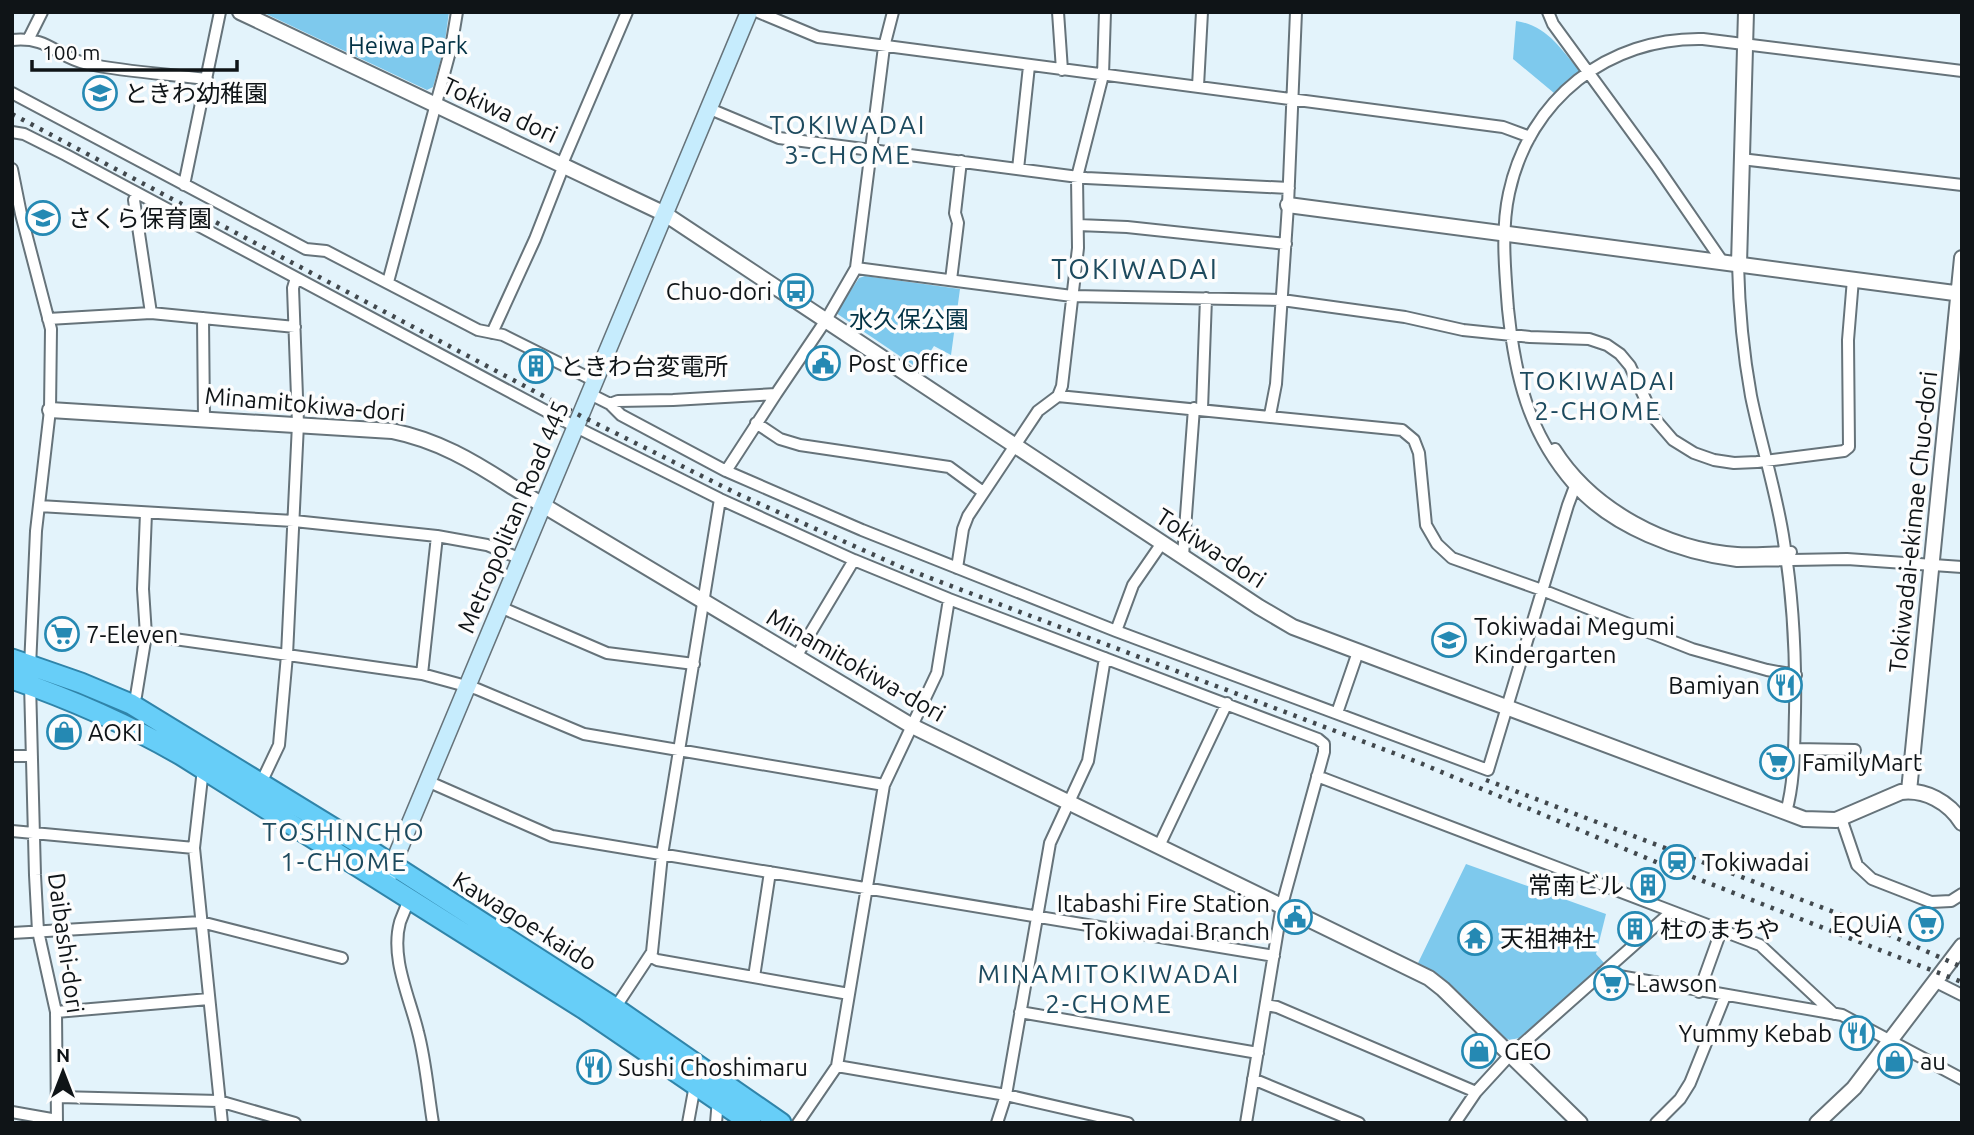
<svg xmlns="http://www.w3.org/2000/svg" width="1974" height="1135" font-family="Ubuntu,'Noto Sans JP',sans-serif">
<rect width="100%" height="100%" fill="#e3f3fb"/>
<path fill="#7ec9ed" d="M262,12H449L444,48L433,87L427,90Z
M1516,21C1546,25 1560,48 1579,70L1578,73L1554,93L1513,59Z
M865,276L960,289L951,355L934,346L919,369L836,313L859,278Z
M1466,864L1606,914L1596,954L1605,964L1519,1038L1510,1040L1505,1038L1418,963Z"/>
<g fill="none" stroke-linecap="round" stroke-linejoin="round">
<g stroke="#66737a" stroke-width="14">
<path id="minor" d="M758,12L818,37L1503,127L1530,137
M1058,12L1062,70
M1548,12L1553,24L1656,165L1722,261
M29,38L42,12
M12,40C50,36 57,58 88,64C127,72 167,74 207,79
M1962,71L1703,39C1608,37 1529,99 1509,193C1501,229 1505,271 1508,309C1515,376 1528,432 1573,484C1611,528 1680,554 1737,561L1847,559L1962,567
M1198,86L1202,12
M12,93L306,249L326,251L478,330L503,335L595,381
M710,109L779,138L1086,178L1289,188
M12,132L24,134L66,155L576,427L720,499L854,560L949,599L1318,739L1324,744V752L1282,905L1246,1123
M1741,159L1962,185
M562,164L627,12
M12,169L21,214L51,329L50,410L36,531L30,667
M1018,169L1029,66
M184,185L220,12
M137,194L134,200L151,313
M1078,225L1127,227L1286,244
M1738,264C1739,308 1743,352 1751,396C1761,445 1777,493 1784,542C1793,598 1796,655 1795,712C1794,745 1795,781 1786,812
M856,268L884,47L893,12
M951,280L958,223L955,213L961,161
M388,282L451,48L457,12
M203,318L204,419
M48,319L151,313L295,327
M492,333L535,239L564,165
M590,394L610,404L621,415L726,471L776,394L673,400L618,401L610,404
M776,394L826,320L856,268L1072,296L1282,300L1405,317L1463,330L1530,337L1589,339L1607,345L1620,354L1630,366L1654,418L1673,440L1694,453L1714,460L1734,463L1757,462L1844,451L1849,447L1848,340L1853,279
M1058,396L1402,430L1414,440L1419,453L1426,525L1437,544L1452,558L1542,590L1692,649L1767,670L1796,675
M1202,409L1206,298
M1270,415L1276,384L1288,205L1296,12
M756,423L780,439L800,445L949,467L983,492
M1555,449C1593,509 1667,548 1737,553C1755,554 1773,552 1791,552
M726,471L862,530L1116,631L1488,770L1568,505L1577,481
M39,506L294,521L437,536L487,545L521,559
M146,513L143,589L146,635
M1183,556L1194,408
M957,568L963,529L968,516L1038,411L1058,396L1062,386L1078,248L1077,177L1103,75L1105,12
M500,607L607,653L694,664
M1116,631L1133,585L1162,543
M796,657L854,560
M422,674L437,536
M30,683L35,875L38,931L56,1012L57,1123
M131,704L136,696L146,635L422,674L477,689L584,734L884,785
M1337,713L1358,652
M1794,749L1855,750
M12,756H32
M203,769L194,848L222,1123
M1317,776L1760,945L1834,1014
M427,781L552,836L1274,956
M261,783L279,745L287,655L298,424L293,288L296,278
M1841,818L1857,865L1872,879L1931,902L1951,901L1962,894
M12,831L194,848
M1159,846L1227,703
M410,897C407,905 403,914 400,922C390,958 410,998 418,1032C426,1062 428,1093 433,1123
M12,933L201,922L342,958
M650,956L657,960L849,994
M1602,973L1842,1015L1962,1079
M754,977L770,872
M1936,982L1962,995
M1699,992L1721,931
M1266,1005L1277,1007L1476,1092
M615,1008L652,952L662,855L720,499
M56,1012L209,999
M1020,1012L1258,1053
M837,1066L1006,1095L1128,1123
M1253,1079L1359,1123
M58,1097L219,1101L295,1123
M12,1112L57,1120
M688,1123L695,1085
M716,1123L718,1099
M798,1123L837,1066L884,785L937,673L949,599
M997,1123L1006,1095L1050,843L1088,761L1105,658
M1455,1123L1476,1092L1510,1055L1670,913
M1656,1123L1680,1099L1690,1083L1725,996"/>
</g>
<g stroke="#66737a" stroke-width="18">
<path id="tertiary" d="M240,12L665,214L1259,607L1293,627L1804,819L1836,820L1901,792C1925,789 1949,802 1962,823
M1288,205L1962,294
M1739,264L1746,12
M50,410L392,431C437,440 473,461 511,486L912,726L1429,978L1443,989L1580,1123
M1909,791L1962,258
M1817,1123L1854,1088L1962,946"/>
</g>
<g stroke="#66737a" stroke-width="19">
<path id="secondary" d="M388,876L749,12"/>
</g>
<g stroke="#3084a9" stroke-width="23">
<path id="trunk" d="M12,659L81,683L131,704L371,851L615,1008L781,1123
M12,679C73,700 125,723 181,755L584,1009L751,1123"/>
</g>
<use href="#minor" stroke="#fff" stroke-width="10"/>
<use href="#tertiary" stroke="#fff" stroke-width="14"/>
<use href="#secondary" stroke="#c6ecfd" stroke-width="16"/>
<use href="#trunk" stroke="#67cef8" stroke-width="19"/>
<path stroke="#41484d" stroke-width="4.5" stroke-dasharray="3.5 7" stroke-linecap="butt" d="M12,114L581,416L740,495L901,567L1420,763L1675,870L1962,982
M1486,780L1860,922L1962,967"/>
</g>
<defs>
<g id="school-ring" transform="scale(1.75)"><circle r="9.5" fill="#fdfdfd" stroke="#2589b3" stroke-width="1.5"/><path d="M0-5L7-2L0 1L-7-2ZM-4 1L0 2.5L4 1V4Q0 6-4 4Z" fill="#2589b3"/></g>
<g id="bus-ring" transform="scale(1.75)"><circle r="9.5" fill="#fdfdfd" stroke="#2589b3" stroke-width="1.5"/><path d="M-5-6H5V4H4V6H2V4H-2V6H-4V4H-5ZM-3.5-4V0h7V-4ZM-3.5 1.2v1.5H-2V1.2ZM2 1.2v1.5H3.5V1.2Z" fill="#2589b3"/></g>
<g id="civic-ring" transform="scale(1.75)"><circle r="9.5" fill="#fdfdfd" stroke="#2589b3" stroke-width="1.5"/><path d="M-.6-6.5H3V-4.5H.6V-3L4-1V1h2V6H-6V1h2V-1L-.6-3ZM-1.2 2.5V6h2.4V2.5Z" fill="#2589b3"/></g>
<g id="building-ring" transform="scale(1.75)"><circle r="9.5" fill="#fdfdfd" stroke="#2589b3" stroke-width="1.5"/><path d="M-4-6H4V6H1V3H-1V6H-4ZM-2.5-4.3h1.7v1.8h-1.7ZM.8-4.3h1.7v1.8H.8ZM-2.5-1h1.7V.8h-1.7ZM.8-1h1.7V.8H.8Z" fill="#2589b3"/></g>
<g id="supermarket-ring" transform="scale(1.75)"><circle r="9.5" fill="#fdfdfd" stroke="#2589b3" stroke-width="1.5"/><path d="M-6-5.5h2.5l.6 2H6L4.5 2H-2.5L-4.4-4H-6ZM-1.5 3.2a1.3 1.3 0 1 0 .1 0ZM3 3.2a1.3 1.3 0 1 0 .1 0Z" fill="#2589b3"/></g>
<g id="restaurant-ring" transform="scale(1.75)"><circle r="9.5" fill="#fdfdfd" stroke="#2589b3" stroke-width="1.5"/><path d="M-5-6h1v4h1v-4h1v4h1v-4h1v5L-1.5 .5V6h-2V.5L-5-1ZM5-6V6H3V1.5H1.5Q1.5-4 5-6Z" fill="#2589b3"/></g>
<g id="shop-ring" transform="scale(1.75)"><circle r="9.5" fill="#fdfdfd" stroke="#2589b3" stroke-width="1.5"/><path d="M-5-2.5h2.3a2.7 3.5 0 0 1 5.4 0H5L5.5 6h-11ZM-1.5-2.5h3a1.5 2.3 0 0 0-3 0Z" fill="#2589b3"/></g>
<g id="station-ring" transform="scale(1.75)"><circle r="9.5" fill="#fdfdfd" stroke="#2589b3" stroke-width="1.5"/><path d="M-3-6H3Q5-6 5-4V2Q5 4 3 4L4.5 6H3L1.5 4h-3L-3 6H-4.5L-3 4Q-5 4-5 2V-4Q-5-6-3-6ZM-3.5-4v3h7v-3ZM-3.5 1v1.5H-2V1ZM2 1v1.5H3.5V1Z" fill="#2589b3"/></g>
<g id="temple-ring" transform="scale(1.75)"><circle r="9.5" fill="#fdfdfd" stroke="#2589b3" stroke-width="1.5"/><path d="M0-6L5-2H3V0L6.5 2.5H4V6H1.5V3h-3V6H-4V2.5H-6.5L-3 0V-2H-5Z" fill="#2589b3"/></g>
</defs>
<g fill-rule="evenodd">
<use href="#school-ring" x="100" y="93"/>
<use href="#school-ring" x="43" y="218"/>
<use href="#bus-ring" x="796" y="291"/>
<use href="#civic-ring" x="823" y="363"/>
<use href="#building-ring" x="536" y="366"/>
<use href="#supermarket-ring" x="62" y="634"/>
<use href="#school-ring" x="1449" y="640"/>
<use href="#restaurant-ring" x="1785" y="685"/>
<use href="#shop-ring" x="64" y="732"/>
<use href="#supermarket-ring" x="1777" y="762"/>
<use href="#station-ring" x="1677" y="862"/>
<use href="#building-ring" x="1648" y="885"/>
<use href="#civic-ring" x="1295" y="917"/>
<use href="#supermarket-ring" x="1926" y="924"/>
<use href="#building-ring" x="1635" y="929"/>
<use href="#temple-ring" x="1475" y="938"/>
<use href="#supermarket-ring" x="1611" y="983"/>
<use href="#restaurant-ring" x="1857" y="1033"/>
<use href="#shop-ring" x="1479" y="1051"/>
<use href="#shop-ring" x="1895" y="1061"/>
<use href="#restaurant-ring" x="594" y="1067"/>
</g>
<g text-anchor="middle" dominant-baseline="central" stroke-width="7" stroke-linejoin="round" paint-order="stroke">
<g font-size="24" fill="#023245" stroke="#fdfdfd">
<text x="408" y="45">Heiwa Park</text>
<text x="909" y="319">水久保公園</text>
</g>
<g font-size="24" fill="#0f1417" stroke="#fdfdfd" text-anchor="start">
<text x="124" y="93">ときわ幼稚園</text>
<text x="68" y="218">さくら保育園</text>
<text x="772" y="291" text-anchor="end">Chuo-dori</text>
<text x="848" y="363">Post Office</text>
<text x="560" y="366">ときわ台変電所</text>
<text x="1474" y="626">Tokiwadai Megumi<tspan x="1474" dy="28">Kindergarten</tspan></text>
<text x="86" y="634">7-Eleven</text>
<text x="1760" y="685" text-anchor="end">Bamiyan</text>
<text x="88" y="732">AOKI</text>
<text x="1802" y="762">FamilyMart</text>
<text x="1702" y="862">Tokiwadai</text>
<text x="1624" y="885" text-anchor="end">常南ビル</text>
<text x="1270" y="903" text-anchor="end">Itabashi Fire Station<tspan x="1270" dy="28">Tokiwadai Branch</tspan></text>
<text x="1902" y="924" text-anchor="end">EQUiA</text>
<text x="1660" y="929">杜のまちや</text>
<text x="1500" y="938">天祖神社</text>
<text x="1636" y="983">Lawson</text>
<text x="1832" y="1033" text-anchor="end">Yummy Kebab</text>
<text x="1504" y="1051">GEO</text>
<text x="1920" y="1061">au</text>
<text x="618" y="1067">Sushi Choshimaru</text>
</g>
<g font-size="24" fill="#0f1417" stroke="#fdfdfd">
<text transform="translate(500 110) rotate(25)">Tokiwa dori</text>
<text transform="translate(305 404) rotate(5)">Minamitokiwa-dori</text>
<text transform="translate(513 517) rotate(-67)">Metropolitan Road 445</text>
<text transform="translate(1913 522) rotate(-84)">Tokiwadai-ekimae Chuo-dori</text>
<text transform="translate(1211 548) rotate(33)">Tokiwa-dori</text>
<text transform="translate(856 665) rotate(30)">Minamitokiwa-dori</text>
<text transform="translate(525 921) rotate(32)">Kawagoe-kaido</text>
<text transform="translate(66 943) rotate(82)">Daibashi-dori</text>
</g>
<g font-size="26" letter-spacing="2" fill="#1d4a5e" stroke="#fdfdfd">
<text x="848" y="124">TOKIWADAI<tspan x="848" dy="30">3-CHOME</tspan></text>
<text x="1598" y="380">TOKIWADAI<tspan x="1598" dy="30">2-CHOME</tspan></text>
<text x="344" y="831">TOSHINCHO<tspan x="344" dy="30">1-CHOME</tspan></text>
<text x="1109" y="973">MINAMITOKIWADAI<tspan x="1109" dy="30">2-CHOME</tspan></text>
</g>
<g font-size="28" letter-spacing="2" fill="#1d4a5e" stroke="#fdfdfd">
<text x="1135" y="268">TOKIWADAI</text>
</g>
</g>
<rect width="1974" height="1135" fill="none" stroke="#0f1417" stroke-width="28"/>
<g transform="translate(63 1072)" stroke="#fdfdfd" stroke-width="5" paint-order="stroke">
<path d="M0-5L12 26L0 18L-12 26Z" fill="#0f1417"/>
<text y="-10" font-size="19" font-weight="bold" text-anchor="middle" fill="#0f1417">N</text>
</g>
<path d="M32 60v10h205v-10" fill="none" stroke="#0f1417" stroke-width="3.5"/>
<text x="42" y="60" font-size="21" fill="#0f1417" stroke="#fdfdfd" stroke-width="5" paint-order="stroke">100 m</text>
</svg>
